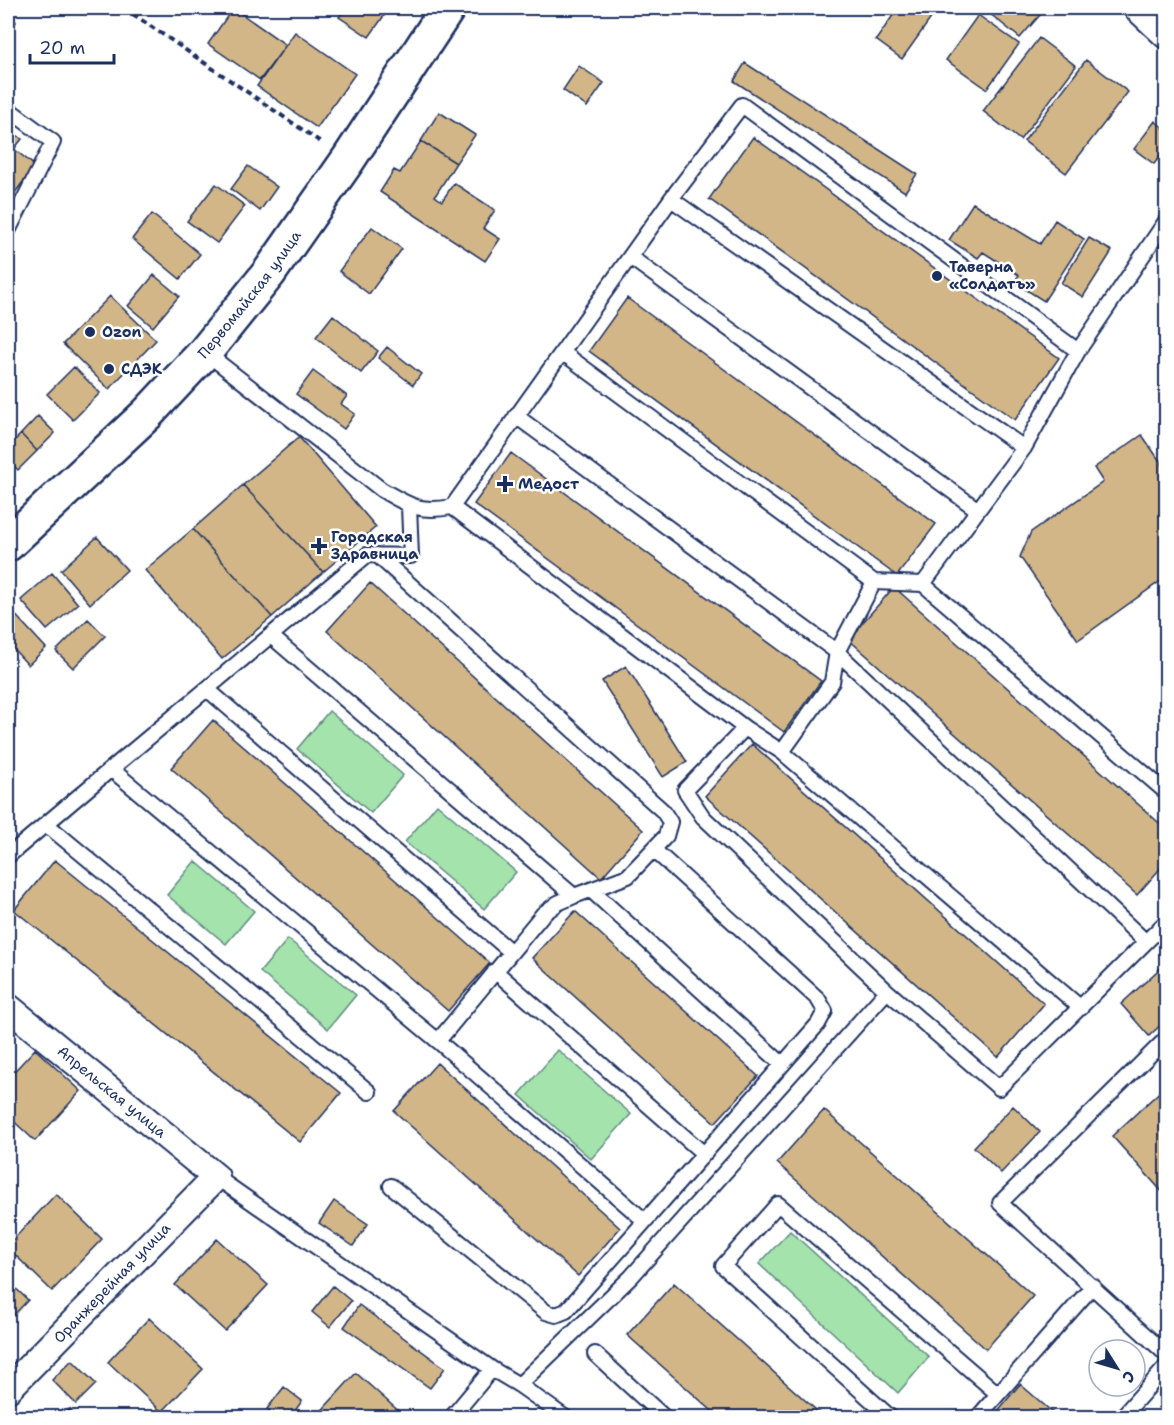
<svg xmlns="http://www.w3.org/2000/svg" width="1174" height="1425" font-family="'Shantell Sans',sans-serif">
<rect width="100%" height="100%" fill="#fff"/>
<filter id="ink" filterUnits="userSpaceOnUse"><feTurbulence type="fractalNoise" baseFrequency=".0167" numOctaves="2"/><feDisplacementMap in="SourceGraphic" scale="12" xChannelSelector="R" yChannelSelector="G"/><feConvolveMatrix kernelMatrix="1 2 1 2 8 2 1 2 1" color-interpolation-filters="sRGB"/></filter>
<g filter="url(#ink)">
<path fill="#a4e3ab" stroke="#608984" stroke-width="1.5" d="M329,711L403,775L371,813L297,749Z
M437,804L516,872L484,909L405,842Z
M195,861L254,911L226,944L167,895Z
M288,939L356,995L328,1029L260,972Z
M558,1050L631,1114L591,1159L519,1095Z
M790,1231L929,1357L898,1393L759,1264Z"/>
<path fill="#d2b687" stroke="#1b2f5e" stroke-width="1.5" d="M233,8L286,45L260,80L208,44Z
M345,8H378L386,13L369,37L339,17Z
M898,8H924L934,14L902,59L876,40Z
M994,8H1046L1020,38L989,13Z
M8,15L16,22L8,34Z
M978,15L1019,44L987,89L946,60Z
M295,32L355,74L317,128L257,86Z
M1039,38L1076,66L1020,140L983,111Z
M1086,60L1128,92L1066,173L1024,141Z
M745,63L917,174L905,192L734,81Z
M579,66L604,83L587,107L563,90Z
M439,112L475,135L456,163L421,141Z
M1155,121L1166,130V149L1154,164L1134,149Z
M8,128L22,139L14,149L35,166L8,202Z
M753,137L1059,358L1015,420L709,199Z
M421,141L456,163L435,196L442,201L454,183L495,210L483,228L500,239L485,261L380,192L394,170L400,173Z
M248,166L277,187L260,211L231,189Z
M216,184L245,206L217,243L187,221Z
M973,203L1040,244L1055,220L1084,239L1044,301L1014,282L1019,275L983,252L978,258L949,240Z
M152,214L200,254L180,279L132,239Z
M372,227L402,249L369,294L339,271Z
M1089,238L1112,251L1083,297L1061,283Z
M154,275L179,296L153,327L128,306Z
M110,296L156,340L109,389L63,344Z
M627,298L936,524L897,576L589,351Z
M333,315L378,351L361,373L316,337Z
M387,347L421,374L413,385L378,358Z
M74,367L100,393L73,420L47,394Z
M313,371L347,396L341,404L355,414L344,429L296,394Z
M38,416L55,433L37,451L21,434Z
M21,434L37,451L18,470L8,460V447Z
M1142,435L1166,470V577L1078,640L1020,557L1031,532L1103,482L1094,468Z
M299,437L376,527L323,572L243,485Z
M511,453L821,681L784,732L474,504Z
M243,485L323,572L272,617L193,529Z
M193,529L272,617L222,659L145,570Z
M97,537L127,570L90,604L61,570Z
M52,573L78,604L47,630L21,600Z
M370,583L643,830L601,878L327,631Z
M894,587L1166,829V862L1137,895L848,639Z
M9,608L46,648L28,665L8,643Z
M88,619L105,636L73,668L56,651Z
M626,666L687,762L663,777L602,681Z
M213,720L490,963L448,1011L171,768Z
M752,744L1044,1004L998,1057L705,796Z
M55,860L341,1093L300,1142L14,910Z
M575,911L758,1076L715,1123L532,958Z
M1166,963V1020L1149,1036L1121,1004Z
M35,1049L81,1091L35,1141L8,1116V1078Z
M437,1063L620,1228L578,1276L394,1111Z
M1166,1086V1196L1112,1136Z
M1013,1106L1040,1132L1001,1173L974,1147Z
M824,1110L1033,1296L986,1349L777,1163Z
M56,1194L102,1239L52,1291L8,1248V1245Z
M334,1201L368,1224L353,1246L319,1223Z
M217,1239L268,1285L225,1331L175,1285Z
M8,1281L28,1300L13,1316L8,1311Z
M674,1283L825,1418H720L627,1335Z
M333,1286L351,1301L330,1327L312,1312Z
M359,1305L445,1368L430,1388L344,1327Z
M149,1318L203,1369L162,1412L108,1362Z
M72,1360L96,1384L76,1404L52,1380Z
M356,1373L402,1414L399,1418H315Z
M1020,1384L1059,1418H992Z
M284,1387L302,1401L290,1418H278L267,1409Z
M69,1409L78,1418H61Z"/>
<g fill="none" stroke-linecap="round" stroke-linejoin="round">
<g stroke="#1b2f5e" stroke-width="18">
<path id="service" d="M8,109L53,142L8,231
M671,199L1024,448
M630,257L978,510
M205,352L382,490C410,506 419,513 452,507L671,199L742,105L1078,351
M562,352L874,582
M516,416L837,652L1146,942
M452,507L745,728L782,752L832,682L837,652L874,582L923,584L1024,448L1078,351L1166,221
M377,555L663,811L670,822L666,836L628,876L574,896L558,903L543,914L438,1041L111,769L367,555L411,556L409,506
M923,584L1166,792
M271,636L574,896
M207,689L511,952
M745,728L685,790L703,817L887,991L999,1088L1166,922
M782,752L1081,1008
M46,824L369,1092
M8,856L111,769
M591,890L782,1064
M495,971L704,1154L818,1024L825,1011L818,999L654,850
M1166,1039L1000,1203L1166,1354
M438,1041L645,1221
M216,1177L492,1369L519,1385L566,1418
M391,1186L546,1312L556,1315L566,1311L704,1154
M595,1354L665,1418
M519,1385L631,1277L887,991
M451,1418L492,1369
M891,1418L723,1266L778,1204L998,1394
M977,1418L1093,1286
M1121,1418L1166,1367"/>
</g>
<g stroke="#1b2f5e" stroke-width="30">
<g id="minor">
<path d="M1137,8L1166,35"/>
<path id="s1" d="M8,1007L216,1177L8,1389"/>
</g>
</g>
<g stroke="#1b2f5e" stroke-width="38">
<g id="tertiary">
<path id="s2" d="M8,544L147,414L205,352L269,273L348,160L448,8"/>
</g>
</g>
<path stroke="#1b2f5e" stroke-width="4" stroke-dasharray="6 4.5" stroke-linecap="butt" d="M124,8L322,143"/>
<use href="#service" stroke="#fff" stroke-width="14"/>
<use href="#minor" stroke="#fff" stroke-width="26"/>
<use href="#tertiary" stroke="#fff" stroke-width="33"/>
</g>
</g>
<g fill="#1b2f5e" stroke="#fff" stroke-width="2">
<circle cx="937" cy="276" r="6"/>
<circle cx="90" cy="332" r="6"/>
<circle cx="109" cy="369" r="6"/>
<path d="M502 475h6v6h6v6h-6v6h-6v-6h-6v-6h6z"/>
<path d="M316 537h6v6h6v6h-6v6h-6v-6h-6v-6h6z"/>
</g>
<g text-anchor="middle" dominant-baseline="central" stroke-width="5" stroke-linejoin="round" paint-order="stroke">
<g font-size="15" font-weight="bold" fill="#1b2f5e" stroke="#fff" text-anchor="start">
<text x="949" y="267">Таверна<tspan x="949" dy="17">«Солдатъ»</tspan></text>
<text x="102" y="332">Ozon</text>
<text x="121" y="369">СДЭК</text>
<text x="518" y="484">Медост</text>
<text x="331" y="537">Городская<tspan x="331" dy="17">Здравница</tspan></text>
</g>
<g font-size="15" fill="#1b2f5e" stroke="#fff">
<text stroke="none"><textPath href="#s2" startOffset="348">Первомайская улица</textPath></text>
<text stroke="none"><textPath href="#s1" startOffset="134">Апрельская улица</textPath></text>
<text transform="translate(112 1283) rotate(-46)">Оранжерейная улица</text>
</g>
</g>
<rect width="1174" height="1425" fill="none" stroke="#fff" stroke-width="30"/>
<rect x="15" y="15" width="1144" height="1395" fill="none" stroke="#1b2f5e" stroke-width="2" filter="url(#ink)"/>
<g transform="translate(1117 1368) rotate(127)"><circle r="28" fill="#ffffff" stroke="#a4acbf" stroke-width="1.5"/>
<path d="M0-4.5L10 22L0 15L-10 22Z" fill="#1b2f5e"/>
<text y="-9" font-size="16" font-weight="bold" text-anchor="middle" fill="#1b2f5e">С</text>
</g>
<path d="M30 54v9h84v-9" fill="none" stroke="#1b2f5e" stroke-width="3"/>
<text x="39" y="54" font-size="18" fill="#1b2f5e" stroke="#ffffff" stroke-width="4.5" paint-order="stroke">20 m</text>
</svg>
